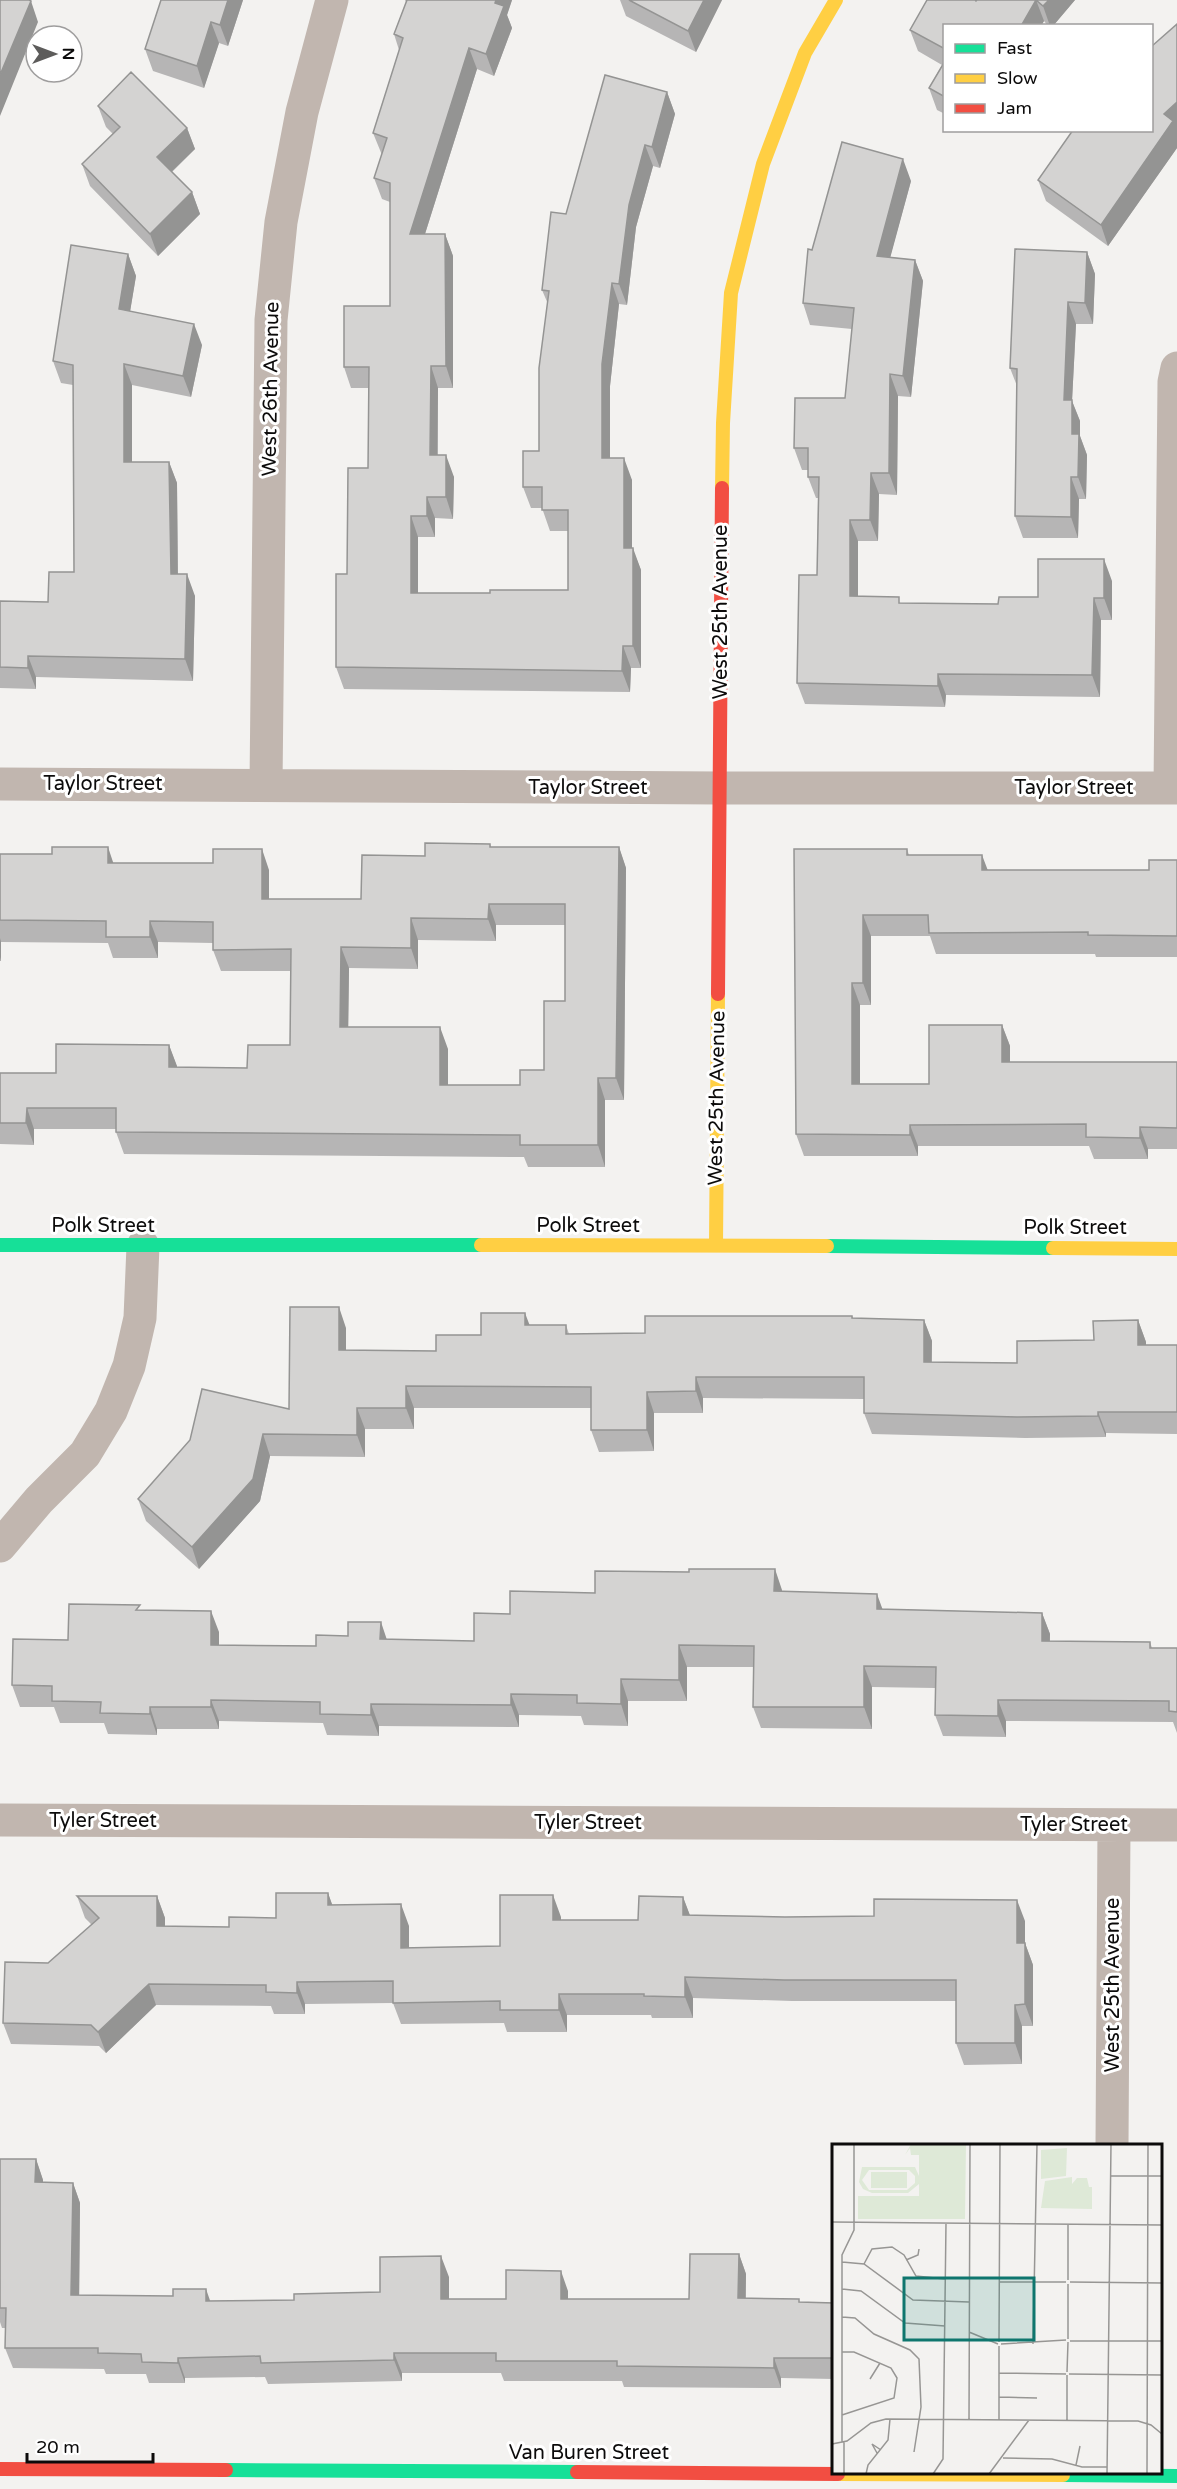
<svg xmlns="http://www.w3.org/2000/svg" width="1177" height="2489" font-family="'Varela Round',sans-serif">
<rect width="100%" height="100%" fill="#f3f2f0"/>
<g fill="none" stroke-linecap="round" stroke-linejoin="round">
<path stroke="#c1b6af" stroke-width="33" d="M0,784L720,788H1177
M266,785L271,320L281,222L302,112L332,0
M1170,788L1174,382L1177,368
M0,1546L39,1500L85,1454L111,1411L129,1366L140,1318L143,1246
M0,1820L1177,1825
M1112,2146L1114,1825"/>
<path stroke="#16e098" stroke-width="14" d="M0,1245H481
M827,1246L1053,1248
M226,2470L577,2472
M1063,2475L1177,2476"/>
<path stroke="#ffcf43" stroke-width="14" d="M722,488L723,423L731,293L763,164L805,53L836,0
M481,1245L827,1246
M716,1245L718,994
M1053,1248L1177,1249
M838,2474L1063,2475"/>
<path stroke="#f24e42" stroke-width="14" d="M718,994L722,488
M0,2469L226,2470
M577,2472L838,2474"/>
</g>
<path fill="#b6b5b5" fill-rule="evenodd" d="M161,0H243L228,46L219,43L204,88L153,71L145,49Z
M405,0H512L507,15L512,28L494,76L477,69L425,234H445L453,256V388H438V455L454,477L453,519L435,518V537H418V593H490L568,590V531H550L542,508H531L523,487L539,451L548,304L542,290L566,214L667,92L675,114L660,168L653,166L636,227L627,305L619,304L610,386V458L632,480V548L641,570V668H631L630,692L344,689L336,667L347,574L368,468L369,388H351L344,367L390,306V202L382,199L374,178L382,155L373,133L399,50L394,34L406,2Z
M620,0H722L696,52L626,16Z
M1075,0L1053,26H1048L1044,21L1041,26H945V114L937,110L929,88L942,65L918,51L910,30L976,1Z
M1177,24V148L1108,246L1046,201L1038,180L1152,130Z
M98,106L187,128L195,149L172,172L192,192L200,214L158,256L90,186L82,164L113,134L106,127Z
M911,181L890,257L915,260L923,281L911,397L898,396L897,495L879,494L878,541H858V596L901,603L998,604L1038,597L1112,581V620H1101L1100,697L946,695L945,707L805,704L797,683L817,575L818,498H816L808,477V470H802L794,448L845,398L852,329L810,325L803,303L812,250Z
M1087,252L1095,274L1093,324H1076L1072,401L1080,421V436L1087,455L1086,499H1079L1078,538H1023L1015,516L1017,386L1010,368Z
M128,254L136,276L130,311L202,345L191,397L132,385V462H169L177,483L178,574L195,596L193,681L36,677V689L0,688V601L48,602L74,572L73,385L61,383L53,361Z
M490,844L491,847H619L626,868L624,1100H605V1167H528L524,1157L124,1154L116,1132V1129H34V1145L0,1144V1073H56L169,1045L177,1067L247,1068L290,1045L291,971H221L213,950V943L158,942V958H113L108,943L1,942V961H0V854L113,863L269,870V899H361L425,856ZM496,925H565V1001L544,1070L520,1085H448V1049L348,1027L349,968L418,969V940L496,941Z
M794,849H907L909,855L988,870H1149L1177,860V957H1096L1095,954H936L930,936H871V1005H860V1084H929L1002,1025L1010,1046V1062H1177V1149H1148V1159H1094L1089,1146H918V1156H804L796,1134Z
M852,1316L853,1318L924,1320L932,1341V1362L1017,1363L1094,1340L1138,1320L1146,1342V1345H1177V1434L1106,1433V1437L1025,1438L872,1434L864,1413V1399L703,1398V1413H654V1451L599,1452L591,1430V1408H414V1429H365V1457L270,1456L260,1501L199,1569L146,1521L138,1499L289,1409L346,1328V1350L436,1351L481,1335L529,1325H566L569,1334L645,1333Z
M782,1590V1592L883,1609L1042,1613L1050,1634V1641L1150,1642L1152,1648H1177V1733L1173,1722L1006,1721V1737L943,1736L935,1715V1688L872,1687V1729L761,1728L753,1707V1667H687V1701H628V1726L584,1725L581,1716L519,1715V1727L379,1726V1736L327,1735L323,1723L219,1721V1729H157V1735L108,1734L104,1723H60L54,1707H20L12,1685L68,1640L142,1610L219,1632V1645L316,1646L387,1639L474,1641L510,1614L595,1593Z
M328,1893L332,1905L409,1926V1948L500,1946L561,1917V1920H638L683,1897L690,1916L1025,1921V1943L1033,1965V2026H1022V2064L964,2065L956,2043V2001H792L693,1998V2018H652L651,2015H567V2032H507L504,2023L401,2024L393,2003L305,2004V2014H274L271,2006L156,2005L106,2053L99,2046L11,2044L3,2023L92,1925L85,1918L77,1896H157L165,1918V1926L229,1927L276,1918Z
M0,2159H36L43,2180V2182L73,2183L80,2203L79,2295L211,2301L294,2300L380,2292L449,2277V2299H506L568,2291V2299H689L739,2254L746,2274V2298L800,2302L834,2303V2379L781,2378V2388L624,2387L622,2381H504L501,2373H402V2381L268,2384L265,2377L185,2378V2383H149L146,2374H106L104,2369L13,2368L5,2348V2328H2L0,2322Z"/>
<path fill="#949493" d="M228,0H243L228,46L220,25Z
M496,0H512L507,15L512,28L494,76L486,54Z
M704,0H722L696,52L688,31Z
M1036,0L1044,21L1041,26H1021Z
M1049,0H1075L1053,26H1050L1043,6Z
M31,1L38,22L0,116V75Z
M211,22L219,43L204,88L197,66Z
M469,48L477,69L418,256L410,234Z
M667,92L675,114L660,168L652,147Z
M1177,102V148L1108,246L1101,225L1164,114Z
M187,128L195,149L165,178L157,157Z
M645,145L653,166L636,227L627,305L619,284L629,205Z
M903,159L911,181L885,277L877,256Z
M192,192L200,214L158,256L150,234Z
M445,234L453,256V388L446,366Z
M1087,252L1095,274L1093,324L1085,303Z
M128,254L136,276L127,330L119,309Z
M915,260L923,281L911,397L903,376Z
M612,283L619,304L610,386V480L602,458V364Z
M1068,302L1076,324L1072,401L1080,421V436L1087,455L1086,499L1078,477L1072,434L1064,400Z
M194,324L202,345L191,397L183,376Z
M124,364L132,385V483L124,462Z
M431,366L438,388L437,477L430,455Z
M890,374L898,396L897,495L889,473Z
M446,455L454,477L453,519L446,497Z
M624,458L632,480V570L624,548Z
M169,462L177,483L178,596L171,574Z
M871,473L879,494L878,541L870,520Z
M1071,477L1079,499L1078,538L1071,517Z
M427,497L435,518V537L427,516Z
M411,516L418,537V614L411,593Z
M850,520L858,541V617L850,596Z
M633,548L641,570V668L633,646Z
M1104,559L1112,581V620L1104,598Z
M187,574L195,596L193,681L185,659Z
M1094,598L1101,620L1100,697L1092,675Z
M623,646L631,668L630,692L622,671Z
M28,656L36,677V689L28,668Z
M938,674L946,695L945,707L938,686Z
M108,847L115,868L108,863Z
M619,847L626,868L624,1100L616,1078Z
M262,849L269,870V920L262,899Z
M982,855L990,876L982,870Z
M489,904L496,925V941L488,919Z
M863,915L871,936V1005L863,983Z
M411,918L418,940V969L411,948Z
M150,921L158,942V958L150,937Z
M0,938L1,942V961L0,957Z
M341,947L349,968L348,1049L340,1027Z
M852,983L860,1005V1105L852,1084Z
M1002,1025L1010,1046V1084L1002,1062Z
M440,1027L448,1049V1107L440,1085Z
M169,1045L177,1066V1088L169,1067Z
M598,1078L605,1100V1167L598,1145Z
M27,1108L34,1129V1145L26,1123Z
M910,1125L918,1146V1156L910,1135Z
M1140,1127L1148,1149V1159L1140,1138Z
M339,1307L346,1328V1371L339,1350Z
M525,1313L533,1334L525,1325Z
M924,1320L932,1341L931,1383L924,1362Z
M1138,1320L1146,1342V1366L1138,1345Z
M696,1377L703,1398V1413L696,1391Z
M406,1386L414,1408V1429L406,1408Z
M647,1392L654,1413V1451L647,1430Z
M357,1408L365,1429V1457L357,1435Z
M1098,1412L1106,1433V1437L1098,1416Z
M263,1434L270,1456L260,1501L199,1569L192,1547Z
M775,1569L782,1590V1613L774,1591Z
M877,1594L885,1616L877,1609Z
M211,1611L219,1632V1667L211,1645Z
M1042,1613L1050,1634L1049,1663L1042,1641Z
M381,1622L388,1643L380,1639Z
M679,1645L687,1667V1701L679,1680Z
M864,1666L872,1687V1729L864,1707Z
M621,1679L628,1701V1726L621,1704Z
M511,1694L519,1715V1727L511,1705Z
M211,1700L219,1721V1729L211,1707Z
M998,1700L1006,1721V1737L998,1716Z
M371,1704L379,1726V1736L371,1715Z
M150,1707L157,1729V1735L150,1714Z
M328,1893L336,1915L328,1905Z
M553,1895L561,1917V1941L553,1920Z
M157,1896L165,1918V1948L157,1926Z
M683,1897L691,1918L683,1915Z
M1017,1900L1025,1921V1943L1033,1965V2026L1025,2004L1017,1943Z
M401,1904L409,1926V1969L401,1948Z
M685,1977L693,1998V2018L685,1997Z
M297,1982L305,2004V2014L297,1993Z
M149,1984L156,2005L106,2053L98,2032Z
M559,1994L567,2015V2032L559,2010Z
M1015,2005L1022,2026V2064L1015,2043Z
M36,2159L43,2180V2202L35,2182Z
M73,2183L80,2203L79,2315L71,2295Z
M739,2254L746,2274L745,2319L738,2298Z
M441,2256L449,2277V2319L441,2299Z
M561,2271L568,2291V2320L561,2299Z
M206,2289L213,2309L206,2301Z
M394,2353L402,2373V2381L394,2360Z
M178,2358L185,2378V2383L178,2363Z
M774,2358L781,2378V2388L774,2368Z"/>
<path fill="#d4d3d2" stroke="#949493" stroke-width="1.5" fill-rule="evenodd" d="M0,0H29L31,1L0,75Z
M161,0H228L220,25L211,22L197,66L145,49Z
M407,0H496L495,3L504,6L486,54L469,48L410,234H445L446,366H431L430,455H446V497H427V516H411V593H490V590H568V510H542V487H523V451H539V368L549,291L542,290L551,212L566,214L605,75L667,92L652,147L645,145L629,205L619,284L612,283L602,364V458H624V548H633V646H623L622,671L336,667V574H347L348,468H368L369,367H344V306H390V183L374,178L387,138L373,133L403,38L394,34Z
M629,0H704L688,31Z
M927,0H975L976,1L977,0H1036L1021,26H945V49L910,30Z
M1036,0H1049L1043,6Z
M1177,24V102L1164,114L1173,121L1101,225L1038,180L1073,130H1152V46Z
M945,61V97L929,88Z
M131,72L187,128L157,157L192,192L150,234L82,164L120,127L98,106Z
M842,142L903,159L877,256L915,260L903,376L890,374L889,473H871L870,520H850V596L899,597V603L998,604L999,597H1038V559H1104V598H1094L1092,675L938,674V686L797,683L799,575H817L819,477H808V448H794L795,398H845L854,308L803,303L808,249L812,250Z
M71,245L128,254L119,309L194,324L183,376L124,364V462H169L171,574H187L185,659L28,656V668L0,667V601L48,602L49,572H74L73,365L53,361Z
M1015,249L1087,252L1085,303L1068,302L1064,400H1072V434H1079L1078,477H1071V517L1015,516L1017,369L1010,368Z
M425,843L490,844V847H619L616,1078H598V1145H520V1135L116,1132V1108H27L26,1123H0V1073H56V1044L169,1045V1067L247,1068L248,1045H290L291,949L213,950V922L150,921V937H106V921L0,920V854H52V847H108V863H213V849H262V899H361L362,855L425,856ZM489,904H565V1001H544V1070H520V1085H440V1027H340L341,947L411,948V918L488,919Z
M794,849H907V855H982V870H1149V860H1177V936L1088,935V932L929,933L928,915H863V983H852V1084H929V1025H1002V1062H1177V1128L1140,1127V1138L1086,1137V1124L910,1125V1135L796,1134Z
M290,1307H339V1350L436,1351V1335H481V1313H525V1325H566V1334L645,1333V1316H852V1318L924,1320V1362L1017,1363V1341L1094,1340L1093,1321L1138,1320V1345H1177V1412H1098V1416L1017,1417L864,1413V1377H696V1391L647,1392V1430H591V1387L406,1386V1408H357V1435L263,1434L253,1479L192,1547L138,1499L190,1440L202,1389L289,1409Z
M689,1569H775L774,1591L877,1594V1609L1042,1613V1641L1150,1642V1648H1177V1712L1169,1711V1701L998,1700V1716L935,1715L936,1667L864,1666V1707H753L754,1646L679,1645V1680L621,1679V1704L577,1703V1695L511,1694V1705L371,1704V1715L320,1714V1702L211,1700V1707H150V1714L100,1713L101,1702L52,1701V1686L12,1685L13,1639L68,1640L69,1604L140,1605L136,1610L211,1611V1645L316,1646V1635L348,1636V1622H381L380,1639L474,1641V1613L510,1614V1591L595,1593V1571L689,1572Z
M276,1893H328V1905L401,1904V1948L500,1946V1895H553V1920H638L639,1896L683,1897V1915L785,1917L874,1916V1899L1017,1900V1943H1025V2004L1015,2005V2043H956V1980H784L685,1977V1997L644,1996V1994H559V2010H500V2001L393,2003V1981L297,1982V1993L266,1992V1985L149,1984L98,2032L91,2025L3,2023L5,1962L48,1963L99,1918L77,1896H157V1926L229,1927V1917L276,1918Z
M0,2159H36L35,2182L73,2183L71,2295L173,2296V2289H206V2301L294,2300V2294L380,2292V2257L441,2256V2299H506V2270L561,2271V2299H689L690,2254H739L738,2298L799,2299V2302L834,2303V2358H774V2368L617,2366V2361H496V2353H394V2360L261,2363L260,2356L178,2358V2363L142,2362L141,2354L98,2353V2348H5L6,2308H0Z"/>
<g text-anchor="middle" dominant-baseline="central" stroke-width="6" stroke-linejoin="round" paint-order="stroke">
<g font-size="20" fill="#0c0b0b" stroke="#fff">
<text transform="translate(271 389) rotate(-89)">West 26th Avenue</text>
<text transform="translate(721 612) rotate(-90)">West 25th Avenue</text>
<text x="103" y="784">Taylor Street</text>
<text x="588" y="788">Taylor Street</text>
<text x="1074" y="788">Taylor Street</text>
<text transform="translate(717 1098) rotate(-89)">West 25th Avenue</text>
<text x="103" y="1226">Polk Street</text>
<text x="588" y="1226">Polk Street</text>
<text x="1075" y="1228">Polk Street</text>
<text x="103" y="1821">Tyler Street</text>
<text x="588" y="1823">Tyler Street</text>
<text x="1074" y="1825">Tyler Street</text>
<text transform="translate(1113 1985) rotate(-90)">West 25th Avenue</text>
<text x="589" y="2453">Van Buren Street</text>
</g>
</g>
<g transform="translate(832 2144)">
<rect width="330" height="330" fill="#f3f2f0"/>
<path d="M79,0H134L133,75H26V52H87V40L76,49H40L31,45L27,38L30,23H83L87,32V11H79L78,4L73,11ZM37,26H77L83,32V39L75,46H37L30,36ZM235,4L234,32L209,35V6ZM39,28H75V44H39ZM240,33V40L245,34H255L257,43H260V65L209,64L213,37Z" fill="#dee9d7" fill-rule="evenodd"/>
<path fill="none" stroke="#979694" stroke-width="1.5" d="M279,32H330M0,78L330,81M74,116L86,111L87,105M10,118L32,120L81,156L137,158M32,120L40,105L60,103L72,111L84,132L113,135M236,136V80M168,138H234M238,138L330,139M10,145L29,147L73,179L113,182M10,173L23,174L42,190L78,206L87,215L89,263L82,308M137,188L166,200M236,195V140M238,197H330M167,198L168,0M169,200L234,196M201,200L205,0M10,208H22L59,224L65,234L62,254L10,271M235,228L236,198M167,229L234,230M237,230L330,231M38,235L48,219M167,253L205,254M137,276L138,0M167,276V202M235,277V231M10,298V111L22,86V0M0,300L15,297L39,279L54,275L306,277L319,281L330,290M45,309L40,300L49,306M171,314L220,315L250,323H275M244,321L248,302M12,330V298M34,330L36,321L56,296L58,275M101,330L111,315L114,79M157,330L197,276M275,330L279,0M315,330L316,0"/>
<path fill="#0f766e" fill-opacity="0.15" stroke="#0f766e" stroke-width="3" d="M72,134H202V196H72Z"/>
<rect width="330" height="330" fill="none" stroke="#0c0b0b" stroke-width="3"/>
</g>
<rect x="943" y="24" width="210" height="108" fill="#ffffff" stroke="#9e9d9d" stroke-width="1.5"/>
<rect x="955" y="44" width="30" height="9" fill="#16e098" stroke="#9e9d9d" stroke-width="1.5"/>
<text x="997" y="54" font-size="18" fill="#0c0b0b">Fast</text>
<rect x="955" y="74" width="30" height="9" fill="#ffcf43" stroke="#9e9d9d" stroke-width="1.5"/>
<text x="997" y="84" font-size="18" fill="#0c0b0b">Slow</text>
<rect x="955" y="104" width="30" height="9" fill="#f24e42" stroke="#9e9d9d" stroke-width="1.5"/>
<text x="997" y="114" font-size="18" fill="#0c0b0b">Jam</text>
<g transform="translate(54 54) rotate(90)"><circle r="28" fill="#ffffff" stroke="#9e9d9d" stroke-width="1.5"/>
<path d="M0-4.5L10 22L0 15L-10 22Z" fill="#5d5c5b"/>
<text y="-9" font-size="16" font-weight="bold" text-anchor="middle" fill="#0c0b0b">N</text>
</g>
<path d="M27 2453v9h126v-9" fill="none" stroke="#0c0b0b" stroke-width="3"/>
<text x="36" y="2453" font-size="18" fill="#0c0b0b" stroke="#ffffff" stroke-width="4.5" paint-order="stroke">20 m</text>
</svg>
